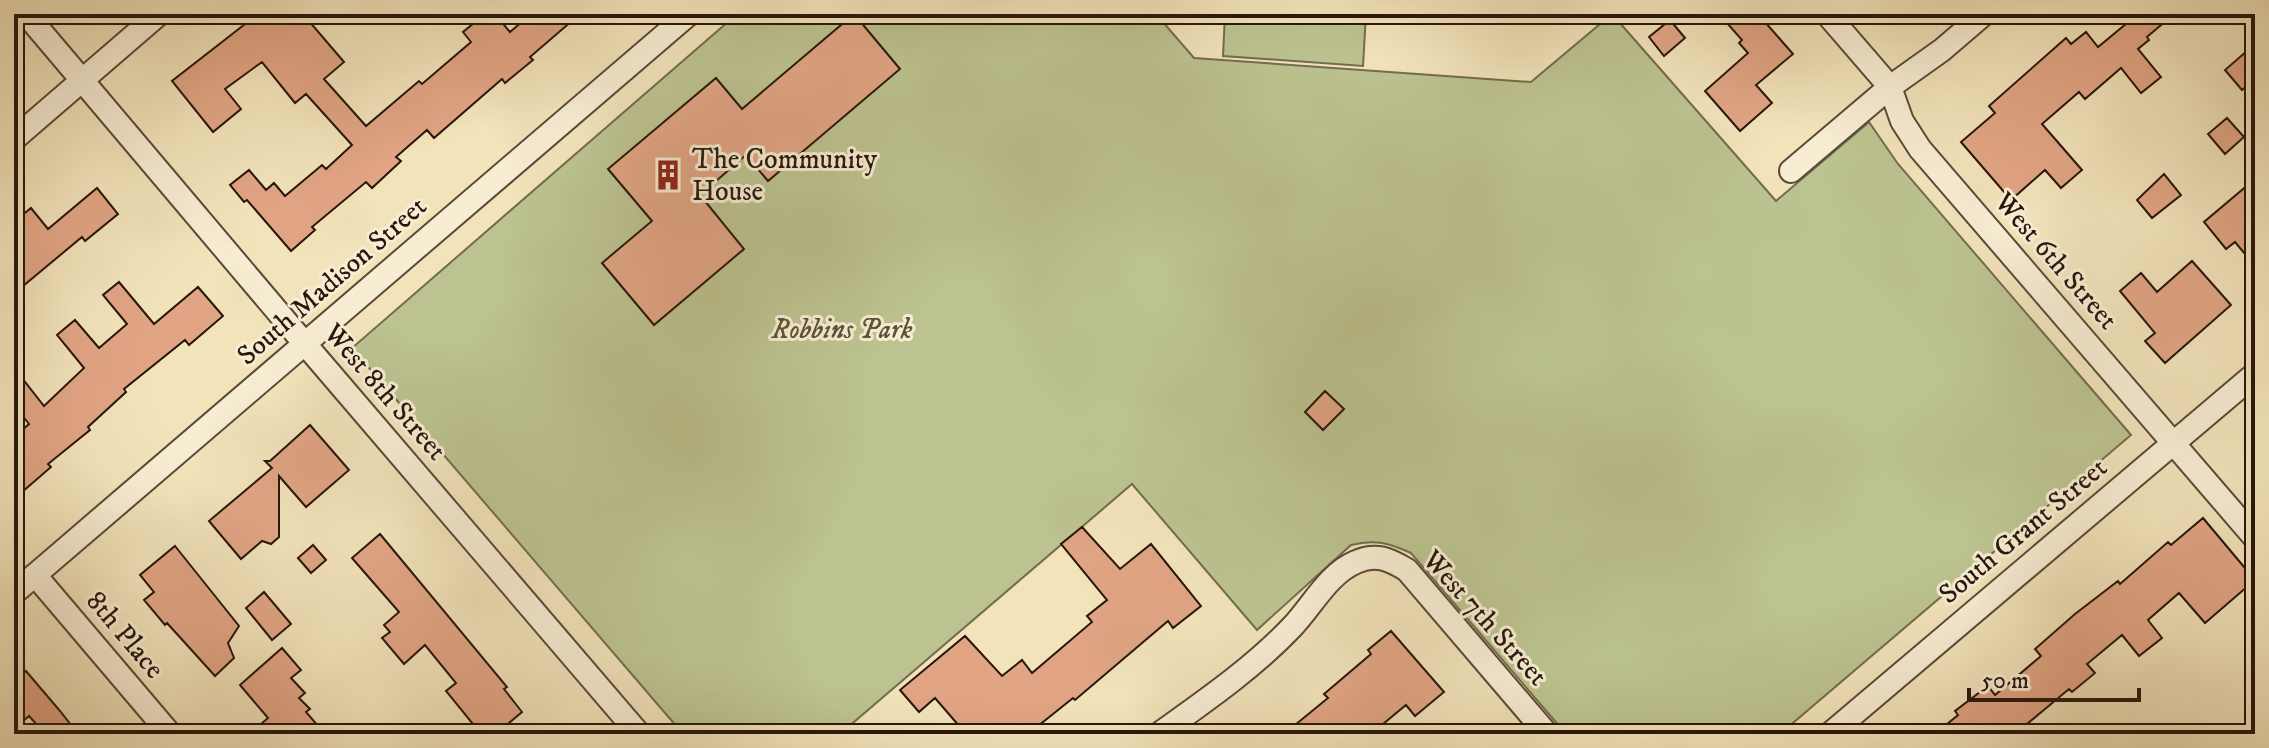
<svg xmlns="http://www.w3.org/2000/svg" width="2269" height="748" font-family="'IM FELL DW Pica',serif">
<rect width="100%" height="100%" fill="#f2e3bb"/>
<filter id="stains"><feTurbulence type="fractalNoise" baseFrequency=".0025" numOctaves="4"/><feColorMatrix values="0 0 0 0 .2 0 0 0 0 .09 0 0 0 0 .02 0 0 0 .5 -.17"/></filter>
<radialGradient id="worn" r=".72"><stop offset=".6" stop-color="#630" stop-opacity="0"/><stop offset="1" stop-color="#630" stop-opacity=".3"/></radialGradient>
<path fill="#bcc390" stroke="#726c4e" stroke-width="2" d="M737,14H1156L1194,58L1531,82L1612,14L1776,201L1869,122L1898,164L2131,435L1780,734H1566L1411,553C1389,543 1375,539 1351,545L1257,630L1132,484L840,734H683L352,348Z
M1225,14H1366L1363,66L1223,56Z"/>
<path fill="#e1a585" stroke="#28160c" stroke-width="2" d="M258,14H303L344,62L324,79L366,126L419,81L422,84L471,42L463,32L485,14H495L510,32L531,14H580L530,57L533,60L505,83L502,79L434,138L427,130L396,157L401,161L372,188L366,182L312,227L315,230L291,251L247,200L244,202L230,185L249,170L266,190L274,183L285,196L322,165L326,169L352,145L306,94L295,103L262,62L225,89L241,109L213,132L172,81Z
M854,14L900,69L768,181L746,155L700,195L744,249L654,325L602,263L652,221L608,169L716,78L742,109Z
M1719,14H1758L1793,54L1756,85L1772,103L1740,131L1705,91L1748,53L1739,43L1742,40Z
M2138,14H2174L2147,37L2149,40L2138,49L2161,77L2141,93L2121,68L2085,99L2079,92L2042,124L2082,170L2061,188L2045,170L2011,200L1961,142L1995,113L1989,106L2066,38L2071,44L2086,32L2098,47Z
M1670,20L1685,38L1664,56L1649,37Z
M2255,44V79L2242,90L2225,70Z
M2227,118L2244,137L2225,154L2208,134Z
M2164,174L2181,195L2152,218L2137,200Z
M2255,179V266L2235,242L2226,249L2204,222Z
M97,188L118,214L85,241L82,237L23,286L14,275V222L31,208L48,229Z
M2192,261L2231,305L2165,363L2145,341L2155,333L2120,291L2141,273L2157,292Z
M119,282L154,324L198,287L223,316L189,345L185,340L124,389L126,392L88,427L90,430L48,464L51,467L14,499V437L29,424L14,405V368L44,406L84,368L57,335L75,320L99,348L127,324L103,295Z
M1325,391L1344,409L1323,430L1305,412Z
M310,425L349,470L306,507L279,476V537L271,544L262,541L241,559L209,521L272,468L265,461H270Z
M2203,518L2255,580L2205,623L2179,593L2148,620L2162,638L2139,656L2122,635L2087,664L2095,673L2072,692L2069,689L2015,734H1935L1958,715L1955,711L1988,686L1995,695L2041,656L2035,649L2075,614L2118,581L2120,584L2168,542L2171,545Z
M1082,527L1120,569L1151,544L1201,606L1173,628L1168,621L1075,700L1073,698L1028,734H966L935,698L919,712L900,690L965,636L1002,676L1022,660L1032,673L1092,622L1087,616L1107,600L1061,544Z
M380,534L507,687L504,689L522,712L509,723L519,734H481L446,691L456,683L425,645L404,664L382,638L390,632L384,625L399,612L352,558Z
M313,545L326,560L311,573L298,558Z
M175,546L239,626L228,643L234,658L215,676L167,623L165,625L144,600L154,592L140,575Z
M264,592L291,624L272,640L246,608Z
M1391,631L1444,692L1415,716L1406,705L1371,734H1284L1328,698L1324,694L1371,654L1368,650Z
M282,648L301,670L291,678L305,693L299,698L310,709L306,712L325,734H270L261,724L268,718L240,685Z
M26,671L60,711L78,734H45L29,716L14,729V681Z"/>
<g fill="none" stroke-linecap="round" stroke-linejoin="round">
<g stroke="#5a4938" stroke-width="26">
<path id="minor" d="M26,14L305,344L639,734
M1827,14L1890,87L1902,121L1920,149L2255,538
M14,139L159,14
M1791,171L1890,87L1942,50L1984,14
M35,575L170,734
M14,593L689,14
M1159,734C1205,701 1253,668 1292,627C1312,606 1329,573 1356,562C1376,553 1389,559 1407,570L1547,734
M1830,734L2255,374"/>
</g>
<use href="#minor" stroke="#f7edd3" stroke-width="22"/>
</g>
<defs>
<g id="building-bare" transform="scale(2.4)"><path d="M-4-6H4V6H1V3H-1V6H-4ZM-2.5-4.3h1.7v1.8h-1.7ZM.8-4.3h1.7v1.8H.8ZM-2.5-1h1.7V.8h-1.7ZM.8-1h1.7V.8H.8Z" fill="#8f2418" stroke="#f7edd3" stroke-width="2.5" paint-order="stroke"/></g>
</defs>
<g fill-rule="evenodd">
<use href="#building-bare" x="668" y="175"/>
</g>
<g text-anchor="middle" dominant-baseline="central" stroke-width="6" stroke-linejoin="round" paint-order="stroke">
<g font-size="28" fill="#28160c" stroke="#f7edd3" text-anchor="start">
<text x="692" y="159">The Community<tspan x="692" dy="32">House</tspan></text>
</g>
<g font-size="28" fill="#28160c" stroke="#f7edd3">
<text transform="translate(2056 261) rotate(49)">West 6th Street</text>
<text transform="translate(332 281) rotate(-41)">South Madison Street</text>
<text transform="translate(385 392) rotate(49)">West 8th Street</text>
<text transform="translate(2023 531) rotate(-40)">South Grant Street</text>
<text transform="translate(1485 618) rotate(48)">West 7th Street</text>
<text transform="translate(125 635) rotate(50)">8th Place</text>
</g>
<g font-size="28" font-style="italic" fill="#5c533a" stroke="#f7edd3">
<text x="842" y="329">Robbins Park</text>
</g>
</g>
<rect width="2269" height="748" fill="none" stroke="#f2e3bb" stroke-width="48"/>
<rect x="16" y="16" width="2237" height="716" fill="none" stroke="#28160c" stroke-width="4"/>
<rect x="24" y="24" width="2221" height="700" fill="none" stroke="#28160c" stroke-width="2"/>
<path d="M1969 688v12h170v-12" fill="none" stroke="#28160c" stroke-width="4"/>
<text x="1981" y="688" font-size="24" fill="#28160c" stroke="#f7edd3" stroke-width="6" paint-order="stroke">50 m</text>
<rect width="100%" height="100%" filter="url(#stains)"/>
<rect width="100%" height="100%" fill="url(#worn)"/>
</svg>
